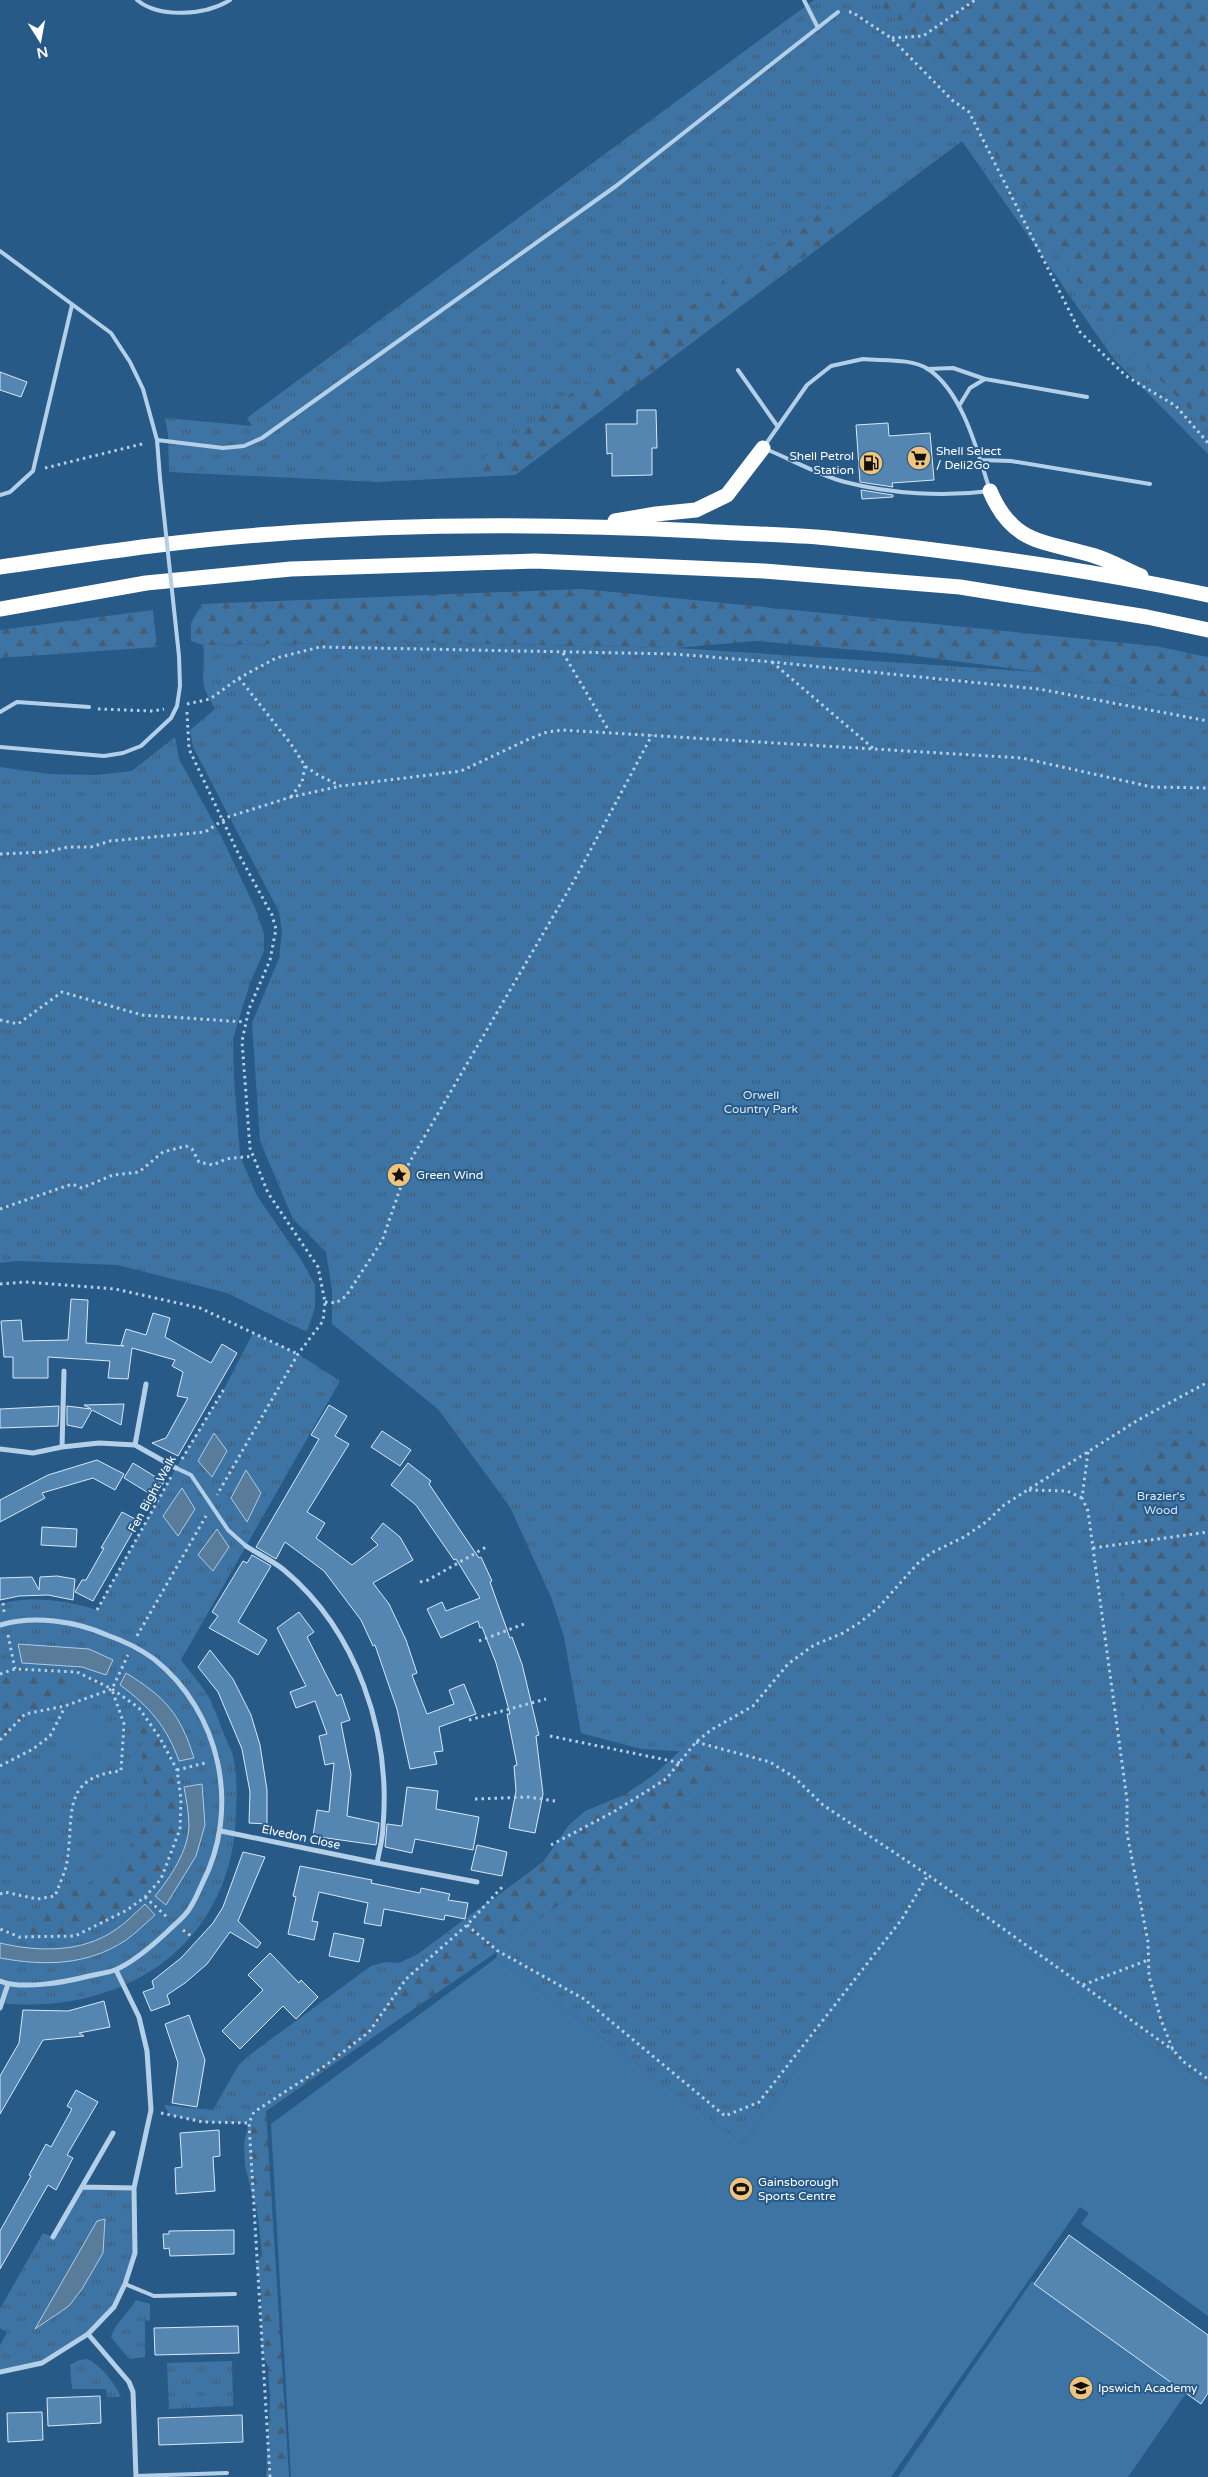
<svg xmlns="http://www.w3.org/2000/svg" width="1208" height="2477" font-family="'Varela Round',sans-serif">
<defs>
<pattern id="grass-tufts" width="24" height="20" patternUnits="userSpaceOnUse" patternTransform="scale(1.25)"><rect width="24" height="20" fill="#3d74a4"/><path d="M3 7l-1-3M5 7V3M7 7l1-3M15 17l-1-3M17 17v-4M19 17l1-3" fill="none" stroke="#455e74"/></pattern>
<pattern id="forest-firs" width="22" height="20" patternUnits="userSpaceOnUse" patternTransform="scale(1.25)"><rect width="22" height="20" fill="#3d74a4"/><path d="M5 1l3.5 6h-7zM16 11l3.5 6h-7z" fill="#455e74"/></pattern>
</defs>
<rect width="100%" height="100%" fill="#285a88"/>
<path fill="url(#grass-tufts)" d="M814,0H1208V454L1113,358L962,141L515,475L377,482L169,472L168,435L165,418L252,426L247,418Z
M403,642L676,648L1039,672L1208,702V2086L929,1886L743,2144L496,1958L498,1951L722,1777L690,1752L641,1749L581,1733L564,1637L551,1597L510,1507L438,1409L332,1324V1289L326,1252L293,1219L260,1141L252,1023L279,958L282,932L279,912L193,747L190,730L215,709C210,699 203,690 203,678C203,667 205,657 203,645Z
M175,737L179,759L221,836L256,910L264,934V951L250,983L233,1039L234,1078L240,1156L257,1196L302,1261L315,1285V1307L307,1332L227,1293L118,1265L18,1261L0,1263V767L49,774L96,775L132,771Z
M253,1333L298,1354L340,1381L181,1660C189,1671 199,1682 206,1693C214,1705 218,1719 223,1732C226,1739 231,1748 233,1756C237,1774 237,1794 236,1813C233,1944 125,2016 0,2003V1604C32,1595 67,1601 97,1610L176,1468L224,1389Z
M494,1897L369,2032L326,2065L255,2112L249,2123L203,2122L170,2115L164,2105L213,2110L238,2066L248,2056L371,1966L386,1962L399,1963L418,1954Z
M82,2187L134,2188L135,2253L114,2307L88,2334L42,2363L0,2372V2346L7,2332L0,2328V2309L43,2233L53,2237Z
M136,2300L150,2304V2321L145,2320V2357L129,2359L111,2337C115,2323 129,2313 136,2300Z
M88,2359C102,2367 114,2382 121,2397H107L106,2389H72L70,2365L79,2360Z
M232,2361L233,2406L169,2409L167,2363Z"/>
<path fill="url(#forest-firs)" d="M874,0H920L908,16L899,21Z
M933,0H1208V428L1111,330L1023,203L1002,168L985,129L969,102L948,73L909,31Z
M828,205L845,227L515,475L507,472L460,475Z
M582,589L1155,646L1208,657V702L1039,672L901,654L755,641L676,648L403,642L203,645L191,641V623L202,604Z
M153,610L157,647L0,658V630Z
M1208,1420V1806L1134,1690L1122,1600L1112,1491L1098,1498L1102,1482L1109,1473L1179,1438Z
M15,1669L77,1672L65,1706L25,1714L0,1740V1674Z
M139,1708C152,1727 169,1748 177,1770C188,1800 179,1853 161,1880C145,1902 102,1927 76,1935C61,1940 34,1936 19,1937L44,1905L86,1885L124,1857L146,1816Z
M681,1750L690,1752L722,1777L498,1951L266,2111L289,2477H266L270,2401L268,2368L262,2350L261,2290L256,2265L262,2255L258,2217L245,2166L244,2143L249,2123L267,2097L360,2031L445,1935L543,1862L569,1825L585,1811L624,1795L655,1774Z"/>
<path fill="#3d74a4" d="M65,1706L113,1730L98,1759L50,1736Z
M929,1886L1208,2086V2316L1081,2224L1089,2213L1080,2207L891,2477H291L271,2124L496,1958L743,2144Z
M1032,2281L1187,2392L1128,2477H898Z"/>
<path fill="#5a7c9b" stroke="#a9cce9" d="M214,1433L227,1451L212,1477L198,1461Z
M246,1470L261,1493L247,1522L231,1498Z
M182,1488L195,1509L178,1536L163,1516Z
M217,1529L229,1547L213,1571L198,1555Z
M18,1644L89,1649L113,1660L106,1675L82,1667L22,1663Z
M126,1673C165,1697 180,1713 194,1758L179,1761C167,1727 149,1706 120,1685Z
M202,1784L205,1825L196,1856L166,1905L155,1896C170,1878 188,1851 189,1826C189,1813 186,1799 184,1787Z
M145,1904L155,1915C146,1923 136,1933 126,1940C87,1966 44,1966 0,1958V1943C38,1952 82,1953 115,1930C126,1923 135,1913 145,1904Z
M105,2219L103,2253L82,2289L69,2306L35,2329L97,2221Z"/>
<path fill="#5586b1" stroke="#d8e8f7" d="M0,372L27,382L21,397L0,390Z
M637,410H656L657,448H652V475L612,476V453L607,454L606,424H637Z
M888,423L889,436L930,433L934,480L892,483L893,487L860,482L856,425Z
M861,490L893,495V497L862,499Z
M71,1299L88,1300L86,1343L124,1346L121,1345L126,1329L146,1335L153,1313L170,1318L165,1337L211,1363L222,1344L237,1353L178,1456L152,1443L166,1438L188,1398L177,1396L183,1372L172,1366L175,1360L132,1348L128,1379L108,1378L110,1361L48,1357V1378H13V1357H4L1,1321L21,1320L23,1341L68,1340Z
M124,1404L121,1425L92,1410L82,1428L67,1425V1406L91,1409L84,1405Z
M329,1405L347,1416L335,1436L349,1444L307,1512L325,1523L316,1538L352,1565L378,1545L371,1538L383,1523L400,1537L413,1560L373,1583L389,1604L406,1640L417,1673L412,1675L427,1714L454,1704L449,1690L464,1684L476,1714L439,1727L443,1751L434,1752L437,1764L410,1769L397,1709L375,1645L373,1646L361,1620L324,1571L285,1542L276,1559L256,1547L319,1439L311,1435Z
M59,1406L58,1426L0,1428V1409Z
M382,1431L411,1450L400,1466L371,1447Z
M97,1460L124,1474L115,1490L93,1478L42,1493L45,1498L0,1522V1500L48,1475Z
M133,1463L164,1482L155,1497L124,1478Z
M408,1463L431,1481L429,1484L479,1558L481,1557L492,1581L490,1582L510,1638L512,1637L522,1664L539,1735L536,1736L543,1794L535,1833L509,1828L516,1791L514,1766L517,1765L507,1714H510L496,1663L482,1627L480,1628L478,1621L441,1638L427,1609L442,1602L446,1611L480,1598L456,1559L454,1560L416,1505L391,1485Z
M122,1512L139,1521L93,1601L75,1592L82,1580H86L104,1548H101Z
M42,1527L77,1529L76,1547L41,1545Z
M252,1555L271,1566L238,1622L267,1640L258,1655L209,1628L218,1616L212,1612L243,1561L247,1563Z
M57,1576L75,1579L73,1600L48,1595L19,1596L0,1600V1578L32,1577L39,1590L40,1577Z
M299,1612L314,1632L307,1637L337,1696L341,1694L350,1720L341,1723L351,1774L347,1816L379,1823L376,1845L313,1836L317,1810L329,1812L334,1763L325,1765L319,1736L327,1734L315,1701L296,1708L290,1692L306,1686L277,1628Z
M210,1650L233,1679L251,1715L260,1745L267,1790V1824L249,1823L250,1792L242,1749L218,1692L198,1667Z
M407,1787L438,1791L436,1809L479,1817L473,1850L415,1839L412,1853L385,1847L387,1824L402,1826Z
M477,1845L507,1852L502,1876L471,1870Z
M243,1852L265,1857L238,1921L261,1943L257,1948L230,1932L207,1964L185,1983L167,1995L170,2004L151,2011L143,1992L154,1988L152,1981L181,1958L213,1923L223,1907Z
M300,1866L372,1880L371,1883L420,1893L421,1888L450,1894L448,1900L468,1903L465,1919L445,1915L444,1920L384,1909L381,1926L364,1923L368,1903L319,1892L312,1921L318,1922L314,1940L288,1934L296,1897L293,1896Z
M334,1933L364,1939L359,1962L329,1956Z
M270,1953L299,1983L301,1980L318,1997L296,2019L283,2006L240,2049L222,2031L263,1990L248,1975Z
M104,2001L110,2027L79,2033L84,2036L43,2040L0,2114V2076L19,2043L23,2010L68,2011Z
M189,2015L205,2060L197,2107L172,2103L178,2063L165,2024Z
M76,2090L98,2102L67,2155L73,2158L56,2190L48,2185L0,2269V2231L31,2176L29,2175L46,2144L51,2147L72,2109L67,2106Z
M219,2130L220,2156L213,2157L215,2191L176,2194L175,2168L182,2167L180,2133Z
M234,2230V2254L170,2256L169,2248L164,2249L163,2234H169V2231Z
M1069,2235L1208,2335V2393L1201,2404L1034,2284Z
M238,2326L239,2353L155,2355L154,2328Z
M100,2396L101,2423L48,2426L47,2398Z
M42,2412L43,2440L8,2442L7,2413Z
M242,2415L243,2442L159,2445L158,2418Z"/>
<g fill="none" stroke-linecap="round" stroke-linejoin="round">
<path stroke="#b4d0e8" stroke-width="3" stroke-dasharray="2.5 4" stroke-linecap="butt" d="M849,12H852L891,38L952,100L969,112L1080,332L1126,376L1176,406L1208,443
M892,38L923,36L975,0
M45,468L146,443
M563,653L609,731
M772,662L874,749
M239,678L291,744L305,766L318,775L341,786L461,771L529,739L547,732L562,730L1022,758L1152,787L1208,788
M187,704L210,699L239,678L276,658L320,647L674,654L772,662L1039,689L1208,721
M98,709L153,711L164,709
M187,712L189,749L238,853L272,915L276,929L270,960L249,1009L242,1041L250,1148L268,1193L318,1267L325,1302L323,1321L298,1354L217,1495
M291,797L302,782L305,766
M0,854L46,852L68,847H91L110,841L205,832L228,817L291,797L341,786
M0,1020L18,1024L62,992L142,1015L245,1022
M0,1209L72,1184L82,1188L113,1175L139,1172L163,1152L186,1146L192,1149L199,1162L213,1165L226,1159L253,1156
M0,1284L25,1282L115,1289L200,1308L298,1354
M325,1302L336,1303L346,1296L382,1241L409,1163L575,879L652,735
M1088,1452L1082,1498L1088,1511L1127,1800V1833L1148,1942L1149,1976L1161,2020L1173,2050L1184,2062L1208,2079
M182,1459L224,1389
M1029,1490L1067,1491L1082,1498
M1093,1548L1208,1532
M420,1582L428,1580L488,1546
M3,1603L4,1612
M97,1610L171,1477
M8,1635L15,1669
M137,1636L206,1516
M479,1641L524,1624
M0,1674L15,1669L77,1672L112,1689L139,1708L160,1738L177,1770L181,1799L180,1829L161,1879L145,1897L127,1910L75,1936L19,1937L0,1929
M469,1720L546,1699
M550,1736L681,1763
M0,1740L25,1714L65,1706L112,1689L128,1655
M696,1742L770,1762L794,1777L823,1805L928,1875
M0,1766L33,1749L50,1736L65,1707
M177,1770L205,1763
M475,1799L528,1797L555,1801
M551,1845L615,1811L666,1779L696,1742L711,1730L753,1706L788,1664L814,1645L843,1633L859,1623L879,1607L917,1564L931,1553L964,1537L986,1522L1004,1505L1138,1420L1208,1382
M0,1894L5,1892L37,1899L55,1896C59,1886 63,1876 66,1867C76,1820 57,1777 121,1771L124,1724L112,1690
M145,1897L167,1917
M467,1925L498,1951L584,1999L725,2116L759,2102L902,1919L928,1875L1173,2050
M183,1930L191,1936
M1083,1985L1148,1960
M161,2113L203,2122L249,2123
M270,2477L249,2123L254,2112L326,2065L369,2032L406,1979L467,1925L503,1886"/>
<path stroke="#b4d0e8" stroke-width="4" d="M137,0C160,19 206,15 230,0
M804,0L818,28
M0,251L111,333L130,362L143,389L157,440L160,478
M863,359C882,361 911,358 928,369C963,392 978,453 990,491C944,497 891,494 845,482C818,475 789,458 763,448L807,385L831,366Z
M927,369L953,368L985,379L1087,397
M738,370L778,427
M959,406L970,388L985,379
M157,440L223,448L244,446L262,438L616,186L838,12
M981,460L1011,461L1150,484
M0,495L10,492L33,471L72,305
M0,712L17,702L89,707
M0,747L104,756L123,753L141,746L171,718L177,706L180,686L179,656
M176,1468L191,1475L228,1530L246,1546
M125,2284L154,2296L235,2294
M136,2476L227,2473"/>
<path stroke="#b4d0e8" stroke-width="5" d="M135,1445L146,1384
M62,1447L64,1371
M0,1449L33,1453L62,1447L99,1443L135,1445L176,1468
M0,1625C34,1615 75,1621 107,1635C124,1641 139,1648 154,1659C221,1712 241,1809 202,1884C198,1893 194,1903 188,1911C182,1919 174,1925 167,1932C152,1946 134,1962 115,1970C107,1973 98,1974 89,1976C66,1982 23,1990 0,1981
M221,1831L377,1863C379,1851 383,1839 383,1826C391,1733 357,1631 284,1570C273,1561 258,1554 246,1546
M377,1863L477,1882
M0,2008L8,1984
M82,2187L134,2188
M53,2237L113,2133
M88,2334L129,2382L133,2392L136,2477
M0,2372L42,2363L88,2334L114,2307L125,2284L135,2253L134,2188L151,2110L147,2051L139,2017L116,1970"/>
<path stroke="#fff" stroke-width="15" d="M990,491C1013,546 1047,541 1095,556C1111,561 1126,570 1141,576
M615,521L656,514L696,510L727,495L763,448
M0,567C91,554 181,540 273,534C414,523 558,524 700,531C742,534 785,534 828,538C955,551 1083,568 1208,595
M0,609L146,583L291,569L535,561L764,571L960,587L1147,617L1208,630"/>
<path stroke="#b4d0e8" stroke-width="4" d="M160,478L179,656"/>
</g>
<defs>
<g id="supermarket-disc" transform="scale(1.25)"><circle r="9.5" fill="#f0c47a" stroke="#285a88"/><path d="M-6-5.5h2.5l.6 2H6L4.5 2H-2.5L-4.4-4H-6ZM-1.5 3.2a1.3 1.3 0 1 0 .1 0ZM3 3.2a1.3 1.3 0 1 0 .1 0Z" fill="#111"/></g>
<g id="fuel-disc" transform="scale(1.25)"><circle r="9.5" fill="#f0c47a" stroke="#285a88"/><path d="M-5.5-6h7V0h2V4h1.3V-2.5L3-4.5l.8-.8L6-3V5H2.5V1h-1V6h-7ZM-4.2-4.7v3.2H.2V-4.7Z" fill="#111"/></g>
<g id="sight-disc" transform="scale(1.25)"><circle r="9.5" fill="#f0c47a" stroke="#285a88"/><path d="M0-6L1.8-2.2L6-1.7L2.9 1.2L3.7 5.4L0 3.3L-3.7 5.4L-2.9 1.2L-6-1.7L-1.8-2.2Z" fill="#111"/></g>
<g id="stadium-disc" transform="scale(1.25)"><circle r="9.5" fill="#f0c47a" stroke="#285a88"/><path d="M0-5a6.5 5 0 1 0 0 10a6.5 5 0 1 0 0-10ZM-3.5-1.8h7v3.6h-7Z" fill="#111"/></g>
<g id="school-disc" transform="scale(1.25)"><circle r="9.5" fill="#f0c47a" stroke="#285a88"/><path d="M0-5L7-2L0 1L-7-2ZM-4 1L0 2.5L4 1V4Q0 6-4 4Z" fill="#111"/></g>
</defs>
<g fill-rule="evenodd">
<use href="#supermarket-disc" x="919" y="458"/>
<use href="#fuel-disc" x="871" y="463"/>
<use href="#sight-disc" x="399" y="1175"/>
<use href="#stadium-disc" x="741" y="2189"/>
<use href="#school-disc" x="1081" y="2388"/>
</g>
<g text-anchor="middle" dominant-baseline="central" stroke-width="4" stroke-linejoin="round" paint-order="stroke">
<g font-size="12" fill="#fff" stroke="#285a88" text-anchor="start">
<text x="936" y="451">Shell Select<tspan x="936" dy="14">/ Deli2Go</tspan></text>
<text x="854" y="456" text-anchor="end">Shell Petrol<tspan x="854" dy="14">Station</tspan></text>
<text x="416" y="1175">Green Wind</text>
<text x="758" y="2182">Gainsborough<tspan x="758" dy="14">Sports Centre</tspan></text>
<text x="1098" y="2388">Ipswich Academy</text>
</g>
<g font-size="12" fill="#d8e8f7" stroke="#285a88">
<text x="761" y="1095">Orwell<tspan x="761" dy="14">Country Park</tspan></text>
<text x="1161" y="1496">Brazier's<tspan x="1161" dy="14">Wood</tspan></text>
</g>
<g font-size="12" fill="#fff" stroke="#285a88">
<text transform="translate(152 1494) rotate(-61)">Fen Bight Walk</text>
<text transform="translate(301 1837) rotate(12)">Elvedon Close</text>
</g>
</g>
<g transform="translate(40 40) rotate(169)" stroke="#285a88" stroke-width="4" paint-order="stroke">
<path d="M0-4L9 19L0 12L-9 19Z" fill="#ffffff"/>
<text y="-8" font-size="14" font-weight="bold" text-anchor="middle" fill="#ffffff">N</text>
</g>
</svg>
